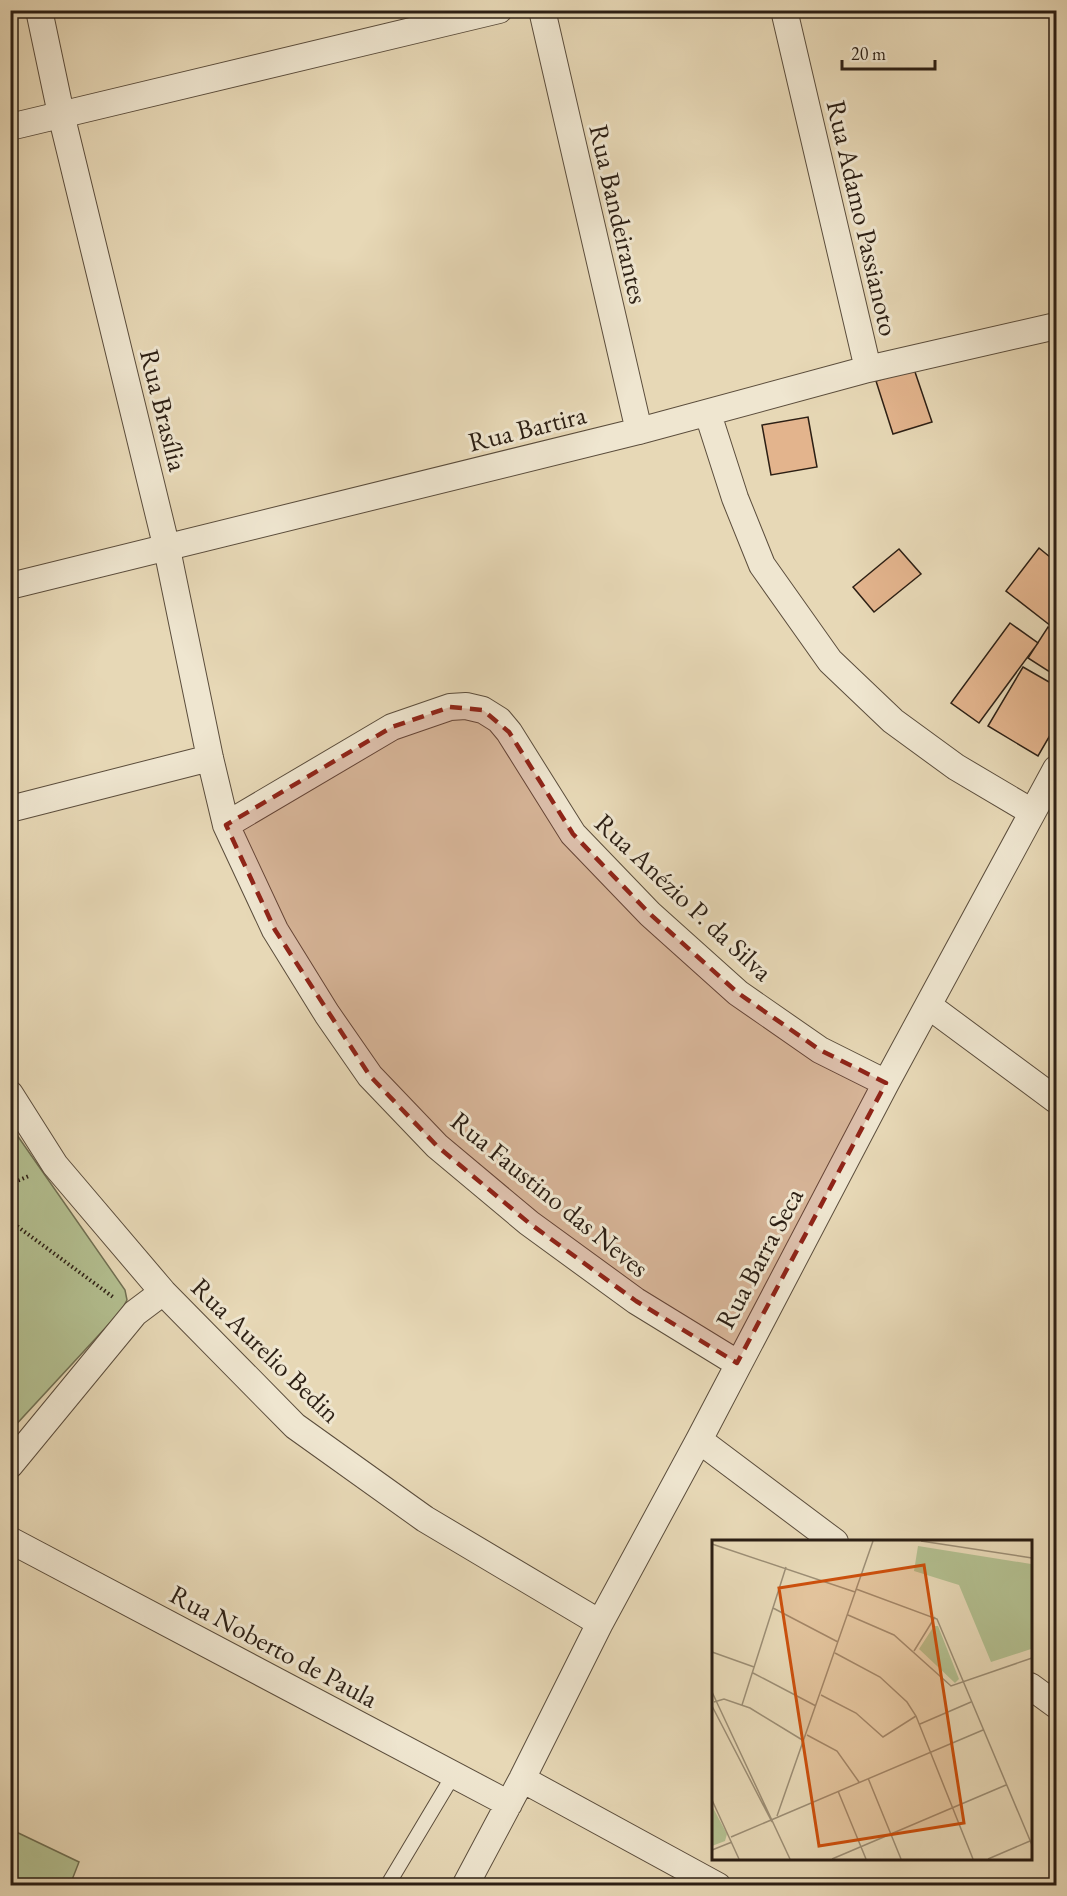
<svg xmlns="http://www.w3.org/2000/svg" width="1067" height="1896" font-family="'EB Garamond',serif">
<rect width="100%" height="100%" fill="#e7d8b6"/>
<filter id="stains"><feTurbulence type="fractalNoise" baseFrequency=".00333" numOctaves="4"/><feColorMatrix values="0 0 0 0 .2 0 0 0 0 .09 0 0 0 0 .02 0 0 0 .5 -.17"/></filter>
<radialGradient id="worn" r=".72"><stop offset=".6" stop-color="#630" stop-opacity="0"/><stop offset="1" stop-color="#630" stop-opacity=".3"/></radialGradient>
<path fill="#b3bf90" stroke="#706f52" stroke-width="1.5" d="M10,1125L125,1290L127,1300L121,1311L11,1430Z
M10,1829L79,1862L70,1885H11Z"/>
<path fill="#e3b48d" stroke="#2c1f14" stroke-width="1.5" d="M914,369L932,422L893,434L876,381Z
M808,417L817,467L771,475L762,425Z
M1039,548L1056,562V619L1051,626L1006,591Z
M899,549L921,574L874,612L853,587Z
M1010,623L1038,643L979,723L951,703Z
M1048,627L1056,633V676L1028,658Z
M1023,667L1056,686V725L1038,756L988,726Z"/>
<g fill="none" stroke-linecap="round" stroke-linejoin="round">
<g stroke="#5b4d3c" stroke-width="16">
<path id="service" d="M387,1886L454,1774"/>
</g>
<g stroke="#5b4d3c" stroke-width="28">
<path id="minor" d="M39,10L61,114L167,549L210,758L226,825L275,930L327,1014L370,1076L437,1146L529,1223L636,1301L737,1363
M542,10L639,431
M784,10L868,369
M10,127L499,10
M708,414L735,498L762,565L830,661L893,721L956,767L1032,812
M10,586L639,431L868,369L1056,326
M10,809L210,758
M226,825L392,727L450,707L466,706L483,710L499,720L509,732L573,834L650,914L738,993L820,1050L886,1083
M929,1006L1056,1100
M10,1094L55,1165L163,1292L295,1426L425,1519L600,1623
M699,1440L835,1542
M10,1465L135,1313L163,1292
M10,1540L509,1804
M1030,1686L1056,1705
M522,1779L718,1886
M465,1886L522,1779L600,1623L699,1440L886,1083L1056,769"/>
</g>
<path stroke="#2c1f14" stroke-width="4" stroke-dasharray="1.5 3" stroke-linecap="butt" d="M10,1184L29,1176
M10,1221L113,1297"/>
<use href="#service" stroke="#efe6d0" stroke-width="14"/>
<use href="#minor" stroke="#efe6d0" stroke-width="26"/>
</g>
<path fill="#8f2418" fill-opacity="0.2" stroke="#8f2418" stroke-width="4.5" stroke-dasharray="12 8" stroke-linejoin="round" d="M450,707L483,710L509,732L573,834L650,914L738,993L820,1050L886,1083L737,1363L636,1301L529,1223L437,1146L370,1076L275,930L226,825L392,727Z"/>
<g text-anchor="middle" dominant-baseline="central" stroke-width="6" stroke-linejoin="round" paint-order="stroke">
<g font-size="27" fill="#2c1f14" stroke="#efe6d0">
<text transform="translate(619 214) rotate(77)">Rua Bandeirantes</text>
<text transform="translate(863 218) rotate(77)">Rua Adamo Passianoto</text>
<text transform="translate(164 410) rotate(76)">Rua Brasília</text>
<text transform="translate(527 428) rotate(-14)">Rua Bartira</text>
<text transform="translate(684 897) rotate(43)">Rua Anézio P. da Silva</text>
<text transform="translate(550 1194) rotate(39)">Rua Faustino das Neves</text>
<text transform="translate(759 1258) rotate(-62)">Rua Barra Seca</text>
<text transform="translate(266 1350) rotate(44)">Rua Aurelio Bedin</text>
<text transform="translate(274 1646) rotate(28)">Rua Noberto de Paula</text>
</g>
</g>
<g transform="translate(712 1540)">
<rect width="320" height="320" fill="#e7d8b6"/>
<path d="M206,6L319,24V109L279,122L247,45L202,31ZM222,86H226L247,139L243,143L207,109ZM0,266L15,294L13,301L0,306Z" fill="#b3bf90"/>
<path fill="none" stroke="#9c8e75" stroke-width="1.5" d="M209,1L320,18M0,4L143,52M144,49L225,79L320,305M61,68L126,102M136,75L182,95L239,146L320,118M202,111L223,77M0,112L42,127M123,113L168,137L195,162L204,176L261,319M41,133L104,166M0,152L78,319M109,155L144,173L171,197L204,176M2,162L12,159L38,168L92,201M30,165L74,27M0,166L60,282M208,184L259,162M95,195L125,211L147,242M156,238L189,319M126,251L154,319M0,260L27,319M65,276L161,1M19,297L271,190M0,310L20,302M120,319L294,245M276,319L318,301"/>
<path fill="#cc500d" fill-opacity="0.15" stroke="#cc500d" stroke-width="3" d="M212,25L252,283L107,306L67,48Z"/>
<rect width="320" height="320" fill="none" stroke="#2c1f14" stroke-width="3"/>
</g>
<rect width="1067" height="1896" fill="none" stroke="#e7d8b6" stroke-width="36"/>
<rect x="12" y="12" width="1043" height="1872" fill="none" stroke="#2c1f14" stroke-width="3"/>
<rect x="18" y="18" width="1031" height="1860" fill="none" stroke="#2c1f14" stroke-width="1.5"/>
<path d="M842 60v9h93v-9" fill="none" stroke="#2c1f14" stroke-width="3"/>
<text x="851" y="60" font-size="18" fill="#2c1f14" stroke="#efe6d0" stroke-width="4.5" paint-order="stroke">20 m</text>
<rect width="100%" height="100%" filter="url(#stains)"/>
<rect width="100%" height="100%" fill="url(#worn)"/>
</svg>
